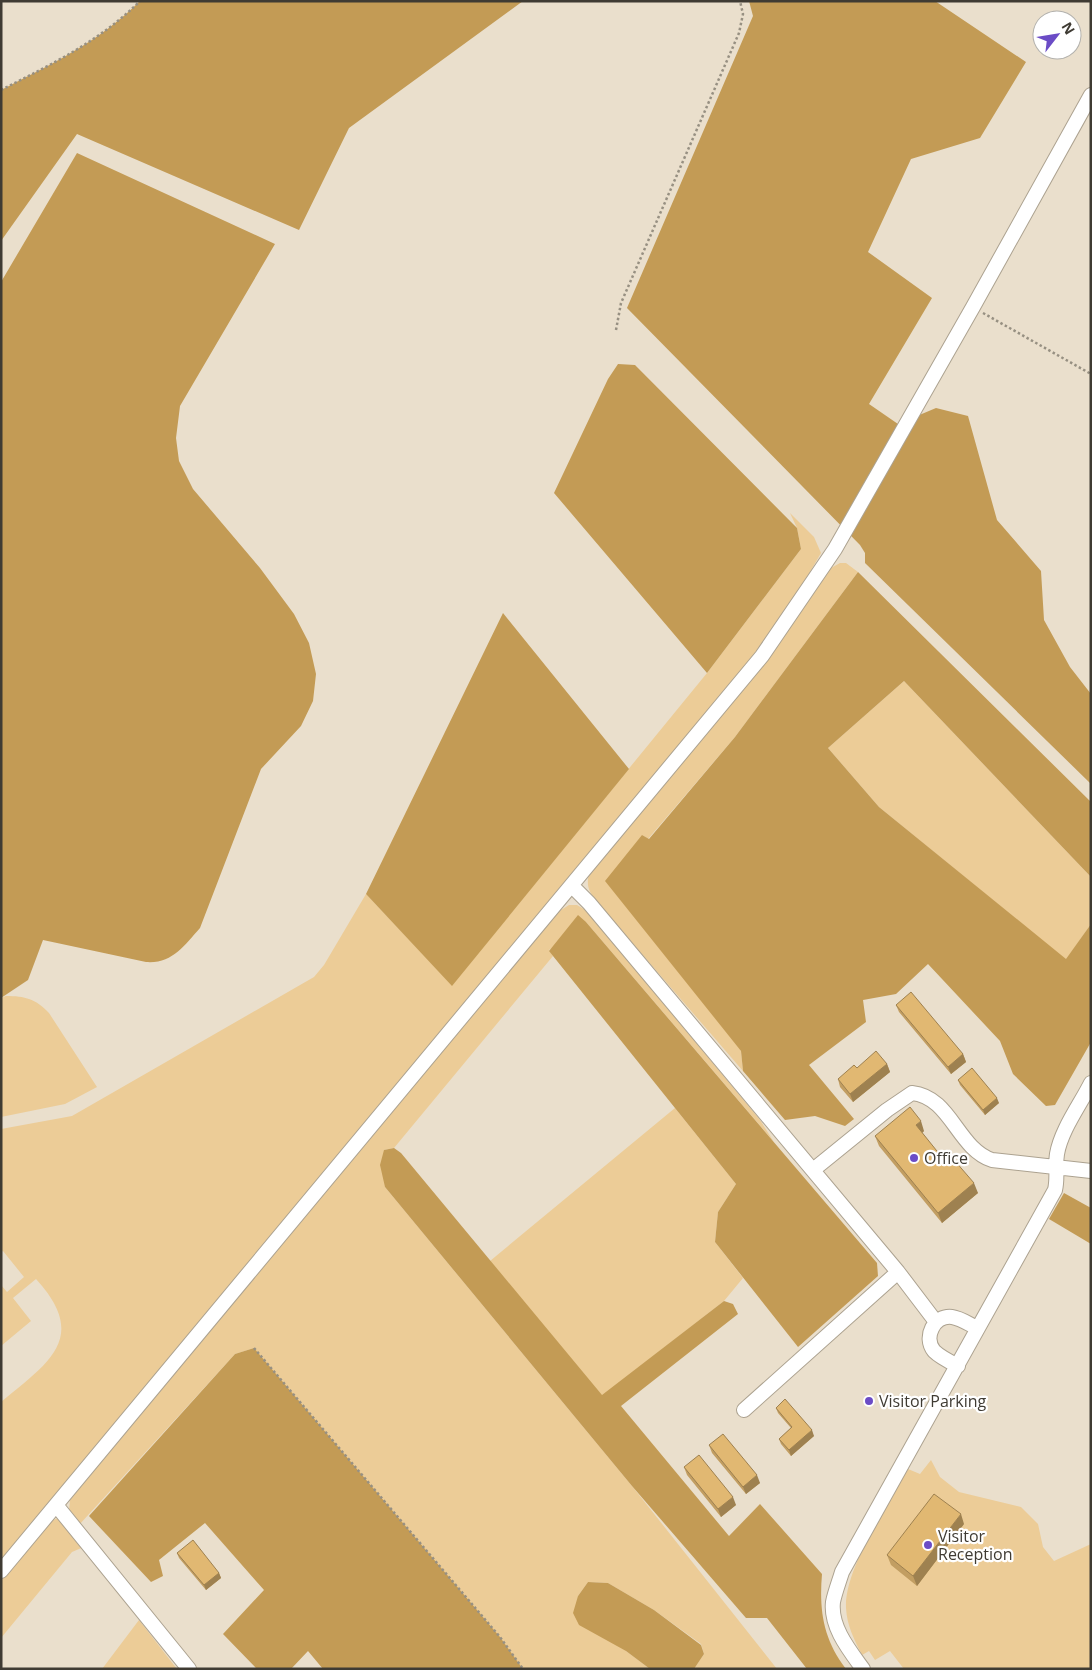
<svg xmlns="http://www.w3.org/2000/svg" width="1092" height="1670" font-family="'Open Sans',sans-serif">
<rect width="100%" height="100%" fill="#eadfcc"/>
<path fill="#eccc97" d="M790,513L814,537L821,553L792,603L760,648L1,1561V1402C48,1363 90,1338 36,1279L13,1298L31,1321L1,1346V1285L7,1292L24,1277L3,1251L1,1252V1129L72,1116L314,977L324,965L366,894L452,985L707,673L801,549L797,528Z
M840,563H846L858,572L735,737L648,839L642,835L741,1051L743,1071L596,901C589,891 586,886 589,874L777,647L831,568Z
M904,681L1091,877V924L1066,960L879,807L828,748Z
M569,905H577L587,911L760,1120L774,1142L586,922L549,950L553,956L394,1148L384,1150L385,1187L632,1486L777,1669H694L704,1654L701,1644L654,1610L608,1583L588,1582L578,1596L626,1651L650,1669H523L500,1637L254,1348L235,1354L79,1525L69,1511L70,1500L558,912Z
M6,996C25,996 36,999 49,1013L97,1087L65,1104L1,1117V998Z
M675,1108L736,1184L718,1212L715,1242L743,1278L724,1301L602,1396L490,1261Z
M931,1460L940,1477L959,1492L1021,1507L1038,1524L1043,1547L1054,1561L1091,1544V1669H904L890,1651L875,1660L869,1651L862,1655C854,1639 847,1626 846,1608C844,1569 889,1503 908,1469L920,1474Z
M58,1518L86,1546L72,1552L1,1638V1581L51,1521Z
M139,1620L177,1669H102Z"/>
<path fill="#c39b55" d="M140,1H523L349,128L299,230L77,134L1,241V90C52,64 100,41 140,1Z
M749,1H935L1026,62L980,138L911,159L868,252L932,298L869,404L898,424L936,408L968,416L997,520L1041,571L1044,620L1070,667L1091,694V784L865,563V553L860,545L627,308L753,16Z
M77,153L275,244L180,406L176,438L179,461L193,489L260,568L294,614L309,643L316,674L313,701L301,726L261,769L200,928C184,946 172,964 146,962L43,940L28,980L1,998V282Z
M618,364L635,365L797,528L801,549L707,673L554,493L608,379Z
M858,572L1091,802V877L904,681L828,748L879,807L1066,959L1091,924V1042L1055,1105L1046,1106L1013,1074L1000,1041L928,964L896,994L863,1000L866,1022L809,1065L854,1119L845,1126L815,1116L785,1120L743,1071L741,1051L605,881L642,835L649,839L735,737Z
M503,613L629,769L452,986L366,894Z
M578,915L586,922L877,1263L878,1276L798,1347L715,1242L718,1212L736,1184L549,951Z
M394,1148L401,1153L602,1395L724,1301L733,1304L738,1314L621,1406L729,1536L760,1504L822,1574C819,1610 823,1639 846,1669H807L767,1618H746L632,1486L385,1187L380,1165L384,1150Z
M1064,1193L1091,1208V1244L1049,1219Z
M254,1348L500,1637L523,1669H323L308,1651L291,1669H257L223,1634L264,1590L205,1523L159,1560L163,1576L151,1582L89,1516L235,1354Z
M588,1582L608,1583L654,1610L701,1645L704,1654L694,1669H650L626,1651L579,1625L573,1613L578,1596Z"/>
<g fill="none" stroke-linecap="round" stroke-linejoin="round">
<g stroke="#aca290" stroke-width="16">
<path id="minor" d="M572,886L589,903L898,1272L936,1322
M813,1170L887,1110L912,1093C951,1097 957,1148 992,1160L1091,1171
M958,1366C950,1362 940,1357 934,1351C923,1337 934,1315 952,1317C960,1318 969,1324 977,1328
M744,1410L898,1272
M56,1505L189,1669
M1,1571L762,656L835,549L973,307L1091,95
M863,1669C850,1651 830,1627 833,1602C835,1592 839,1582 842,1572L1055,1190C1058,1178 1055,1166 1057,1154C1061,1130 1080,1105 1091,1083"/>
</g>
<path stroke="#979082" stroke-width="2.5" stroke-dasharray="2.5 2.5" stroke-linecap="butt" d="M1,90C52,64 100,41 140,1
M983,313L1091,374
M616,330L621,303L739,33L743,14L740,1
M254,1348L500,1637L523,1669"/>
<use href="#minor" stroke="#fff" stroke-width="14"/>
</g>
<path fill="#c29e62" d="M896,1005L963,1054L966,1062L951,1074L899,1012Z
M887,1064L890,1072L853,1102L840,1087L838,1079L857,1068Z
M958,1080L999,1103L985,1115L960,1085Z
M924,1131L922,1133L949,1166L978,1193L942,1223L879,1146L875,1136Z
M776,1408L814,1436L791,1456L781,1444L779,1439L791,1428L778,1413Z
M709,1445L760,1483L746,1494L712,1453Z
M684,1467L736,1505L721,1517L687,1475Z
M964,1524L917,1586L891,1565L887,1555Z
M177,1553L219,1573L221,1578L206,1590L179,1558Z"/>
<path fill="#9e8150" d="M963,1054L966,1062L951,1074L948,1067Z
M887,1064L890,1072L853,1102L850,1094Z
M997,1098L999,1103L985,1115L983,1110Z
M921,1121L924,1131L920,1135L916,1125Z
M974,1183L978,1193L942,1223L938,1213Z
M812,1430L814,1436L791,1456L789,1450Z
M757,1475L760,1483L746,1494L743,1487Z
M733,1497L736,1505L721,1517L718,1509Z
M961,1514L964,1524L917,1586L913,1576Z
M219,1573L221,1578L206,1590L204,1585Z"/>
<path fill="#e1b872" stroke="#9e8150" d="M911,992L963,1054L948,1067L896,1005Z
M876,1051L887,1064L850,1094L838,1079L854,1065L857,1068Z
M972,1068L997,1098L983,1110L958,1080Z
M910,1107L921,1121L916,1125L949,1166L955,1161L974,1183L938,1213L875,1136Z
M785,1399L812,1430L789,1450L779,1439L792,1427L776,1408Z
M723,1434L757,1475L743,1487L709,1445Z
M699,1455L733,1497L718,1509L684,1467Z
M934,1494L961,1514L913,1576L887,1555Z
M193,1540L219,1573L204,1585L177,1553Z"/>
<g fill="#6b4cc6" stroke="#fff" stroke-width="2">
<circle cx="914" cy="1158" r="5"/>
<circle cx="869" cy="1401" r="5"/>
<circle cx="928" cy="1545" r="5"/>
</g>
<g text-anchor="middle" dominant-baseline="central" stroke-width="4.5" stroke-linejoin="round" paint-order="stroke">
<g font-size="16" fill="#3f3b33" stroke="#fff" text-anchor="start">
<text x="924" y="1158">Office</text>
<text x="879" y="1401">Visitor Parking</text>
<text x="938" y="1536">Visitor<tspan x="938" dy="18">Reception</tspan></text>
</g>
</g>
<rect width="1092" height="1670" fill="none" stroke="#3f3b33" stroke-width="5"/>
<g transform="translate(1057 35) rotate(59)"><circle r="24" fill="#ffffff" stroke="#b2b1ad"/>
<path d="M0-4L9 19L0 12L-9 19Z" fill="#6b4cc6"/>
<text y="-8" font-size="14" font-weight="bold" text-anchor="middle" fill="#3f3b33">N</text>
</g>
</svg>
